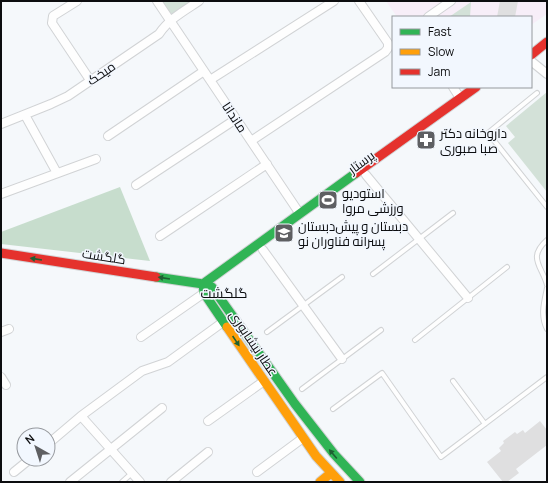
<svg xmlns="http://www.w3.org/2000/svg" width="548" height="483" font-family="Manrope,Cairo,sans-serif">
<rect width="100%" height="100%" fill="#f5f8fb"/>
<path fill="#f7eef8" d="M386,1H547V14L531,25V17H397Z"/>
<path fill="#d3e1d8" d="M162,1H191L170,15Z
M471,2L470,17H449Z
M547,92V192L508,143L515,137L506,126Z"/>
<path fill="#c7ddcd" d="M120,187L150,261L1,244V232Z"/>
<path fill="#dfdfe0" d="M500,1H518L515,17H497Z
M540,421L547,430V445L516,469L519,473L507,482H503L487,462L501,451L499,448L504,443L503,441L515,432L517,434L523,430L525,433Z"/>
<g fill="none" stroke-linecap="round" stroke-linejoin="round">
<g stroke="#d1d3d5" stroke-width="6">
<path id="lane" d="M537,93L488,133L547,207
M547,240C527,258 542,266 547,285
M373,274L453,213
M547,288C544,302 540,316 547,329
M267,332L342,277
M415,340L507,267
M453,381L485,424
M302,389L381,330
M333,409L382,373L441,457L547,377
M122,482L132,473"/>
</g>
<g stroke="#d1d3d5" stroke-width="10">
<path id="street" d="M77,1L53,16L52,23L90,80
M157,1L300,214
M428,17L451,1
M531,61L547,74
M210,80L334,1
M453,87L460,98
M25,115L57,173
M1,124L51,104L68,96L159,34C169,19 184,11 199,1
M108,136L204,71
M251,141L385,52L388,48V43L359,1
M366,175L468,298
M136,185L236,119
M1,194L96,159
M160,236L267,164
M263,250L342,359
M1,332L9,329
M141,337L204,293
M1,377L6,385
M81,416L140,482
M208,421L264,381
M48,444L81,416L142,371L168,362L223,322
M14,472L30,459
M257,472L303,438
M70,482L162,408
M171,482L208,452"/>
</g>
<g stroke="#d1d3d5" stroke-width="11">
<path id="fast" d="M156,277L203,284L356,173
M227,327L204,293L203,284L212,287L295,404L334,454L360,482"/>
</g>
<g stroke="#d1d3d5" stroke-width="11">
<path id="slow" d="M227,327L316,456L340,482
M320,482L331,473"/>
</g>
<g stroke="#d1d3d5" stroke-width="11">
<path id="jam" d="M531,55L547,42
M356,173L476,87
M1,253L156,277"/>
</g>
<use href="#lane" stroke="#fefefe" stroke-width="4"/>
<use href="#street" stroke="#fefefe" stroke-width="8"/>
<use href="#fast" stroke="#30b455" stroke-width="9"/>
<use href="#slow" stroke="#ff9f0a" stroke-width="9"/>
<use href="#jam" stroke="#e5322d" stroke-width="9"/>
</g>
<defs><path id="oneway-solid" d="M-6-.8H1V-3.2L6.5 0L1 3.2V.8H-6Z"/></defs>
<g fill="#1e6032">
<use href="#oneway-solid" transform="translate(36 259) rotate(-171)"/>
<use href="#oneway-solid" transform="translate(164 278) rotate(-171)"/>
<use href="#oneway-solid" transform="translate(236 341) rotate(56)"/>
<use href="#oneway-solid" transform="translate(333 454) rotate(-130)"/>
</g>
<defs>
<g id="pharmacy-square" transform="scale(1)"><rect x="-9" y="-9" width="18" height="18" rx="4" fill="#5e5f62" stroke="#f2f7fe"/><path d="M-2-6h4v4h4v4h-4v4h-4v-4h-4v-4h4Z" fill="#fff"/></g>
<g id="stadium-square" transform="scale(1)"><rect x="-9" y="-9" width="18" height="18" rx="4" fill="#5e5f62" stroke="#f2f7fe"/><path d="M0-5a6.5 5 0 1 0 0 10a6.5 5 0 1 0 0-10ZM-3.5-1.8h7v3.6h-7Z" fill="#fff"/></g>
<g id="school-square" transform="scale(1)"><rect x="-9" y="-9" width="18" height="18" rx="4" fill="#5e5f62" stroke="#f2f7fe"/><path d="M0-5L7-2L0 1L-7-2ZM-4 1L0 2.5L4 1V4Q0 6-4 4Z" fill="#fff"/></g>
</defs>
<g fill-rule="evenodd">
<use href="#pharmacy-square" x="426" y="140"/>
<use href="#stadium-square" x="328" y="200"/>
<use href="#school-square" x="284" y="233"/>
</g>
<g text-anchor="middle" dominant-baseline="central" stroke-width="3" stroke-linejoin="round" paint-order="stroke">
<g font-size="13" fill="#0c0d0f" stroke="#f2f7fe">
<text transform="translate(101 73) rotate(-34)">میخک</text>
<text transform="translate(235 117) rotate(56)">ماندانا</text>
<text transform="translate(361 162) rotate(-36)">پرستار</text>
<text transform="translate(104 256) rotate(9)">گلگشت</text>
<text transform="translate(254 343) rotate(56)">عطار نیشابوری</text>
</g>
<g font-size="13" fill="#0c0d0f" stroke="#f2f7fe" text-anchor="start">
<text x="440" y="133">داروخانه دکتر<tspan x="440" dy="15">صبا صبوری</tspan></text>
<text x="342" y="193">استودیو<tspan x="342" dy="15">ورزشی مروا</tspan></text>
<text x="298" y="226">دبستان و پیش‌دبستان<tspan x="298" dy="15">پسرانه فناوران نو</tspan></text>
</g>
<g font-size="14" fill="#0c0d0f" stroke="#f2f7fe">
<text x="224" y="292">گلگشت</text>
</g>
</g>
<rect width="548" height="483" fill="none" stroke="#0c0d0f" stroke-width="4"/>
<rect x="392" y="16" width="140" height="72" fill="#f2f7fe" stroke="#96999e"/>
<rect x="400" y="29" width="20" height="6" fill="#30b455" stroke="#96999e"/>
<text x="428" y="36" font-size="12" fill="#0c0d0f">Fast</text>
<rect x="400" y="49" width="20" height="6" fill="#ff9f0a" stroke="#96999e"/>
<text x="428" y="56" font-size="12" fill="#0c0d0f">Slow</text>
<rect x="400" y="69" width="20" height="6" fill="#e5322d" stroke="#96999e"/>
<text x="428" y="76" font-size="12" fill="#0c0d0f">Jam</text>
<g transform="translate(36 447) rotate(321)"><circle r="19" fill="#f2f7fe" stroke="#96999e"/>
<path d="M0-3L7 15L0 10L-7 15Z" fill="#5e5f62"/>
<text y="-6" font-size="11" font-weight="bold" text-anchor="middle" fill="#0c0d0f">N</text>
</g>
</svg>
